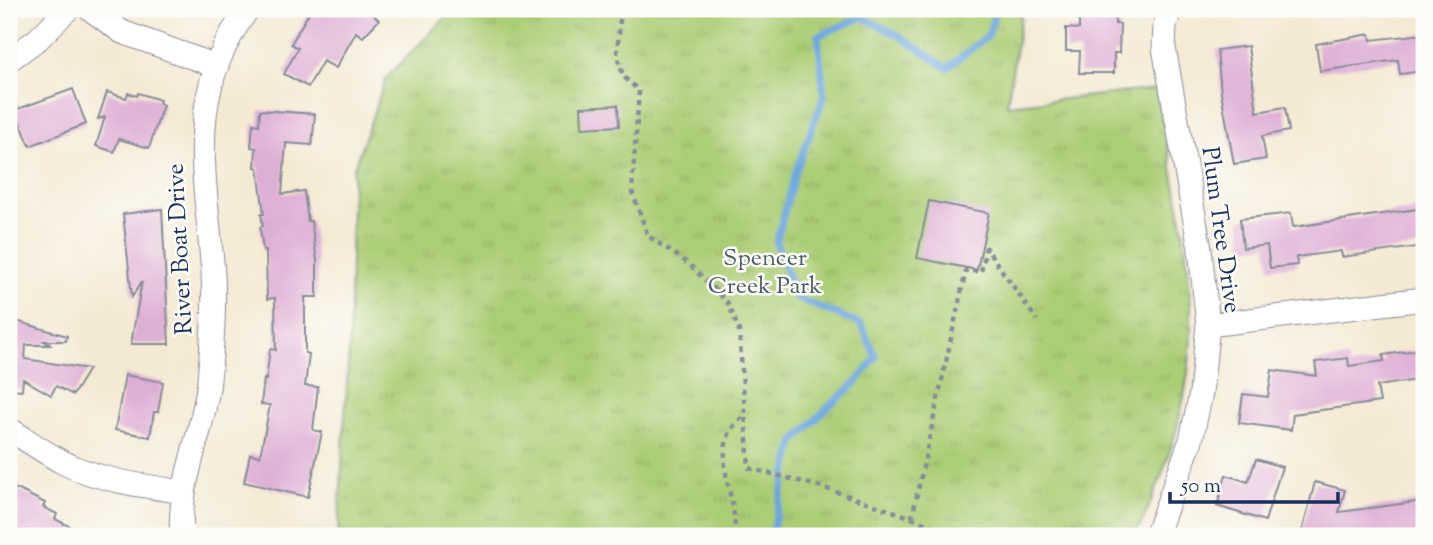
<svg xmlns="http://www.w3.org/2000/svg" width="1433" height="545" font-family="'Sorts Mill Goudy',serif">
<defs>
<pattern id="park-tufts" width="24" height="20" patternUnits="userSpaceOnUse" patternTransform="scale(1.75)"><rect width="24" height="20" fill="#abcd75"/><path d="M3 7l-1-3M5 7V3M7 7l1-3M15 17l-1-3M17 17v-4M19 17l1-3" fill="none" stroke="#93b068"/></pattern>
</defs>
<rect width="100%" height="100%" fill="#fdfcf7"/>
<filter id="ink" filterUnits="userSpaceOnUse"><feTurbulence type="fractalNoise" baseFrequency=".0143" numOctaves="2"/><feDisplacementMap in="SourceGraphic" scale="14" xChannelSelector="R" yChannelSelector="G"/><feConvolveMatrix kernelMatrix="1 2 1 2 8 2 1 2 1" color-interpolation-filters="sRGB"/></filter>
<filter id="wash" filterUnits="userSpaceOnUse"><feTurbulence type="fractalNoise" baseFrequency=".00686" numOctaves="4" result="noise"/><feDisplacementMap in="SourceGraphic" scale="28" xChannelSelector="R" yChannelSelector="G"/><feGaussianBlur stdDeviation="1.57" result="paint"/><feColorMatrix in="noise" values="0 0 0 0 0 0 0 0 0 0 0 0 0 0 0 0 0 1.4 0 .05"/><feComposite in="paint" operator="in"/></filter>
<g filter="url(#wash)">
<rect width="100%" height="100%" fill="#f4e9d3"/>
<path fill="url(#park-tufts)" stroke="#637e6a" stroke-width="2" d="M454,9H1022L1007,105L1156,89C1170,160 1190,244 1191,316C1193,391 1169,469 1135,536H338L349,348L353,171L386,78Z"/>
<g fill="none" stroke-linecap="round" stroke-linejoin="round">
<path stroke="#6ca6dc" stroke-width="7" d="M774,536L773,528L794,442L828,407L857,382L876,357L861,324L796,298L776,243L794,176L824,96L818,36L862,17L898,35L947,68L988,36L996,9"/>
</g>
<g id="blocks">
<path fill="#deafd5" d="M311,9H367L379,20L363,37L356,32L336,68L323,61L308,87L284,74L298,48L291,44Z
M1079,9H1115V24H1120L1119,53H1114V73H1079L1080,51H1066V28L1079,29Z
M1370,34L1371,40L1424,34V71L1400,74L1398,60L1320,71L1316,44Z
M1248,46L1257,112L1285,107L1289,131L1262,136L1266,159L1234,164L1221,92L1217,50Z
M73,89L86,124L30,146L15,110Z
M107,92L126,98L128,93L137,96L138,93L160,100L159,103L163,105L149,148L119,139L114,152L96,146L105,117L98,119Z
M618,105L619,126L582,128L581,107Z
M260,110L315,114L312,145L286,143L282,194L304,191L308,221H311L317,260V297H305V353L309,354L305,386L318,387L313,430L322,432L308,497L244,482L250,454L260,456L270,405L261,404L264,379L266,380L270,349L276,350L275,298L267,299L266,250L263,251L260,227L263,226L261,214H264L258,168L255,167L256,148L251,147L253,124L259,125Z
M929,201L989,213L977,270L917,258Z
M1424,208V246L1342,257L1341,251L1296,257L1297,265L1270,268L1267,245L1243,248L1240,219L1291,213L1293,227Z
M162,209L169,344H131L142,281L132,297L123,214Z
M9,319L67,336L66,341H44L50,345H26L25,359L89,369L73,395L56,386L51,395L23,379L22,390L9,389Z
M1424,349V379L1377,386L1380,402L1293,414L1291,430L1239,423L1243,394L1268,397L1272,370L1317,376L1315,362L1348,358L1349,366L1384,361L1383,355Z
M125,375L163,382L158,412H154L150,437L115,430Z
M1256,459L1282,467L1265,521L1217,506L1226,475L1248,482Z
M1315,482L1345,490L1339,512L1424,501V536H1400V533L1377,536H1317L1302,532Z
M9,485L45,503L43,507L57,514L55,519L89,536H9Z"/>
</g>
</g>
<g filter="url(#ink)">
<use href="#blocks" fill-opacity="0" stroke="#888c98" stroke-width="2"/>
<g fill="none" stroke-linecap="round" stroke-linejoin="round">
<g stroke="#888c98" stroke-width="25">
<path id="street" d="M90,9L122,32L216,66
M9,60L38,39L68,9
M1208,325L1424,299
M9,429C27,440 45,453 64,463C102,481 143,486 184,492
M182,536C177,483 204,432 209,380C212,345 215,309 213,274C206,176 183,95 248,9
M1156,536L1191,440L1201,393L1208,325L1200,249L1164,48L1165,26L1170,9"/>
</g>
<path stroke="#888c98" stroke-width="4.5" stroke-dasharray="5 5" stroke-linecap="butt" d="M621,9L617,54L623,76L639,91L632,191L648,236L689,264L728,303L739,330L749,468L822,487L907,516L956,536
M912,518L966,270L981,272L986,248L1037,320
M734,536C739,501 714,467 730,432C732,426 740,420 744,415"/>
<use href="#street" stroke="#fff" stroke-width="23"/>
</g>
</g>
<g text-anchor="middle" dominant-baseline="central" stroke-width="5" stroke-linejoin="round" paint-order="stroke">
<g font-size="24" fill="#1b2f5e" stroke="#fdfcf7">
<text transform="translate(1220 230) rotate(82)">Plum Tree Drive</text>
<text transform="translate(181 249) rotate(-93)">River Boat Drive</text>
</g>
<g font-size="24" fill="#465e65" stroke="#fdfcf7">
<text x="765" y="259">Spencer<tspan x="765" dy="28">Creek Park</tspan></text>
</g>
</g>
<rect width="1433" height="545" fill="none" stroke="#fdfcf7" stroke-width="35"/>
<path d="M1170 492v10h168v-10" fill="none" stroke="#1b2f5e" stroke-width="3.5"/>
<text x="1181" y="492" font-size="21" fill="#1b2f5e" stroke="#fdfcf7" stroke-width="5" paint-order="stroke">50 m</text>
</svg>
